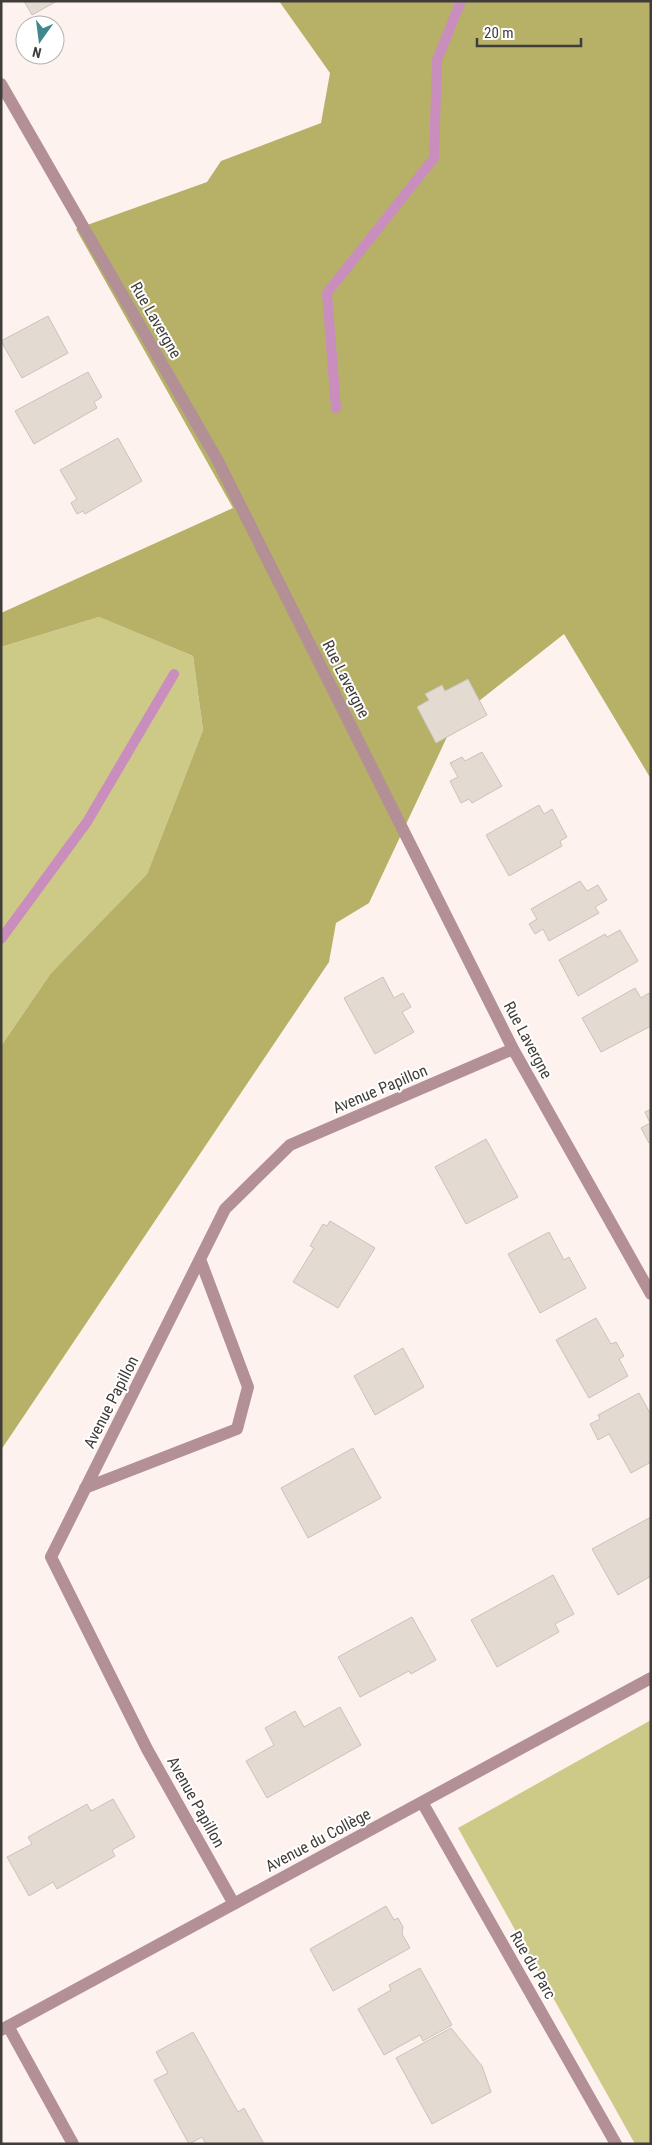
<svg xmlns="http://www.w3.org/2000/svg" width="652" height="2145" font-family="'Roboto Condensed',sans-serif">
<rect width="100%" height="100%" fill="#fef2ee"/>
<path fill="#cdc987" d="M99,617L193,656L203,730L147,874L51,973L1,1046V647Z
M651,1720V2144H635L458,1828Z"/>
<path fill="#b7b168" d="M279,1H651V779L564,634L455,720L369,903L336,923L329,962L1,1450V1046L51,973L147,874L203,730L193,656L99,617L1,647V613L233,508L76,229L207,182L221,161L321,123L330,73Z"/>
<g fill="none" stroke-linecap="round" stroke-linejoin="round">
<path stroke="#c98ebd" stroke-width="10" d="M336,408L327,293L434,158L437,60L461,1
M1,939L87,822L174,674"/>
</g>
<path fill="#e3dbd2" stroke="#cac3ba" d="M24,1H57L32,15Z
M48,316L68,353L22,378L1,341Z
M88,372L102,397L94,402L97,408L34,444L15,411Z
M118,438L142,481L85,514L83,511L77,514L71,503L77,499L60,470Z
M468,679L487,715L436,743L417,707L429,700L425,694L442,685L445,691Z
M482,752L502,786L472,803L469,799L461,803L450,781L458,777L450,763L462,757L465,761Z
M539,805L544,814L552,809L567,837L560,841L562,846L509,876L486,835Z
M580,881L587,891L598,885L607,900L595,907L599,913L549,941L543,929L535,934L529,924L537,919L531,909Z
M620,930L638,961L578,996L559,960L605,934L607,937Z
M383,977L394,998L403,993L411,1007L402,1012L414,1032L375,1054L344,998Z
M635,988L641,998L649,993L651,997V1026L601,1052L582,1018Z
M651,1109V1142L649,1143L641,1128L650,1123L645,1112Z
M486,1139L518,1197L466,1224L435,1167Z
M330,1221L375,1248L338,1308L293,1282L314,1248L310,1246L323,1224L327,1226Z
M549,1232L564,1260L569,1257L586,1288L540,1313L508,1254Z
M596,1318L611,1344L616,1342L624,1356L619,1359L628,1376L589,1398L556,1340Z
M403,1348L424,1387L375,1415L354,1376Z
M639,1393L651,1415V1462L631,1473L609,1434L598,1440L590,1424L600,1419L598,1415Z
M353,1448L381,1498L308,1538L281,1488Z
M651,1517V1576L618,1595L592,1549Z
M553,1575L574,1614L555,1624L559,1632L497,1667L471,1620Z
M412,1617L436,1660L411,1674L409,1671L360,1697L338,1657Z
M340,1707L361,1745L267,1798L246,1761L274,1745L265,1728L295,1711L304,1727Z
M113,1799L135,1837L112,1850L115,1856L57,1889L53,1882L29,1896L7,1857L32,1844L28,1837L87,1804L91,1811Z
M386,1906L394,1920L398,1918L403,1927L402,1934L410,1948L333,1991L310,1949Z
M420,1968L452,2025L423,2041L420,2035L384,2055L358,2009L391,1990L389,1985Z
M451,2028L482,2066L491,2092L432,2124L396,2058Z
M193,2032L238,2112L244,2108L264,2144H206L202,2137L189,2144L154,2080L168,2073L156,2052Z"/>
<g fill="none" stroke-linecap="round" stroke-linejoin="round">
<path stroke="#b39096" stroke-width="12" d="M1,84L218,461L513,1049L651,1294
M85,1488L237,1429L248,1387L200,1259
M422,1802L616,2144
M234,1904L147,1749L51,1557L225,1209L290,1145L513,1049
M8,2026L73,2144
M1,2030L651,1678"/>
</g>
<g text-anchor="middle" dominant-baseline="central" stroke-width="4" stroke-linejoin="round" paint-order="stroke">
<g font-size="16" fill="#403c3a" stroke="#fff">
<text transform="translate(156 320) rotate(60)">Rue Lavergne</text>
<text transform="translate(346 679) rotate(63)">Rue Lavergne</text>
<text transform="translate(528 1040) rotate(62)">Rue Lavergne</text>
<text transform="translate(380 1089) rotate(-23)">Avenue Papillon</text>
<text transform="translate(111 1402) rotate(-63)">Avenue Papillon</text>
<text transform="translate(196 1802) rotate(61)">Avenue Papillon</text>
<text transform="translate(318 1840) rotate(-28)">Avenue du Collège</text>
<text transform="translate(533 1965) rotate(60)">Rue du Parc</text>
</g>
</g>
<rect width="652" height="2145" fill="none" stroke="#403c3a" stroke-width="5"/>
<g transform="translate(40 40) rotate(194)"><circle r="24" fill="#ffffff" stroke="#b3b1b0"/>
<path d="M0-4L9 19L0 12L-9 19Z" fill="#40888e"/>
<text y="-8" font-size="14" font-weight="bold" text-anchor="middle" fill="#403c3a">N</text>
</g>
<path d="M477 38v8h104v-8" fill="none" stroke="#403c3a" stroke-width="2.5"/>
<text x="484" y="38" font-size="15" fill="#403c3a" stroke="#ffffff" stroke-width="4" paint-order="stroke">20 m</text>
</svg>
